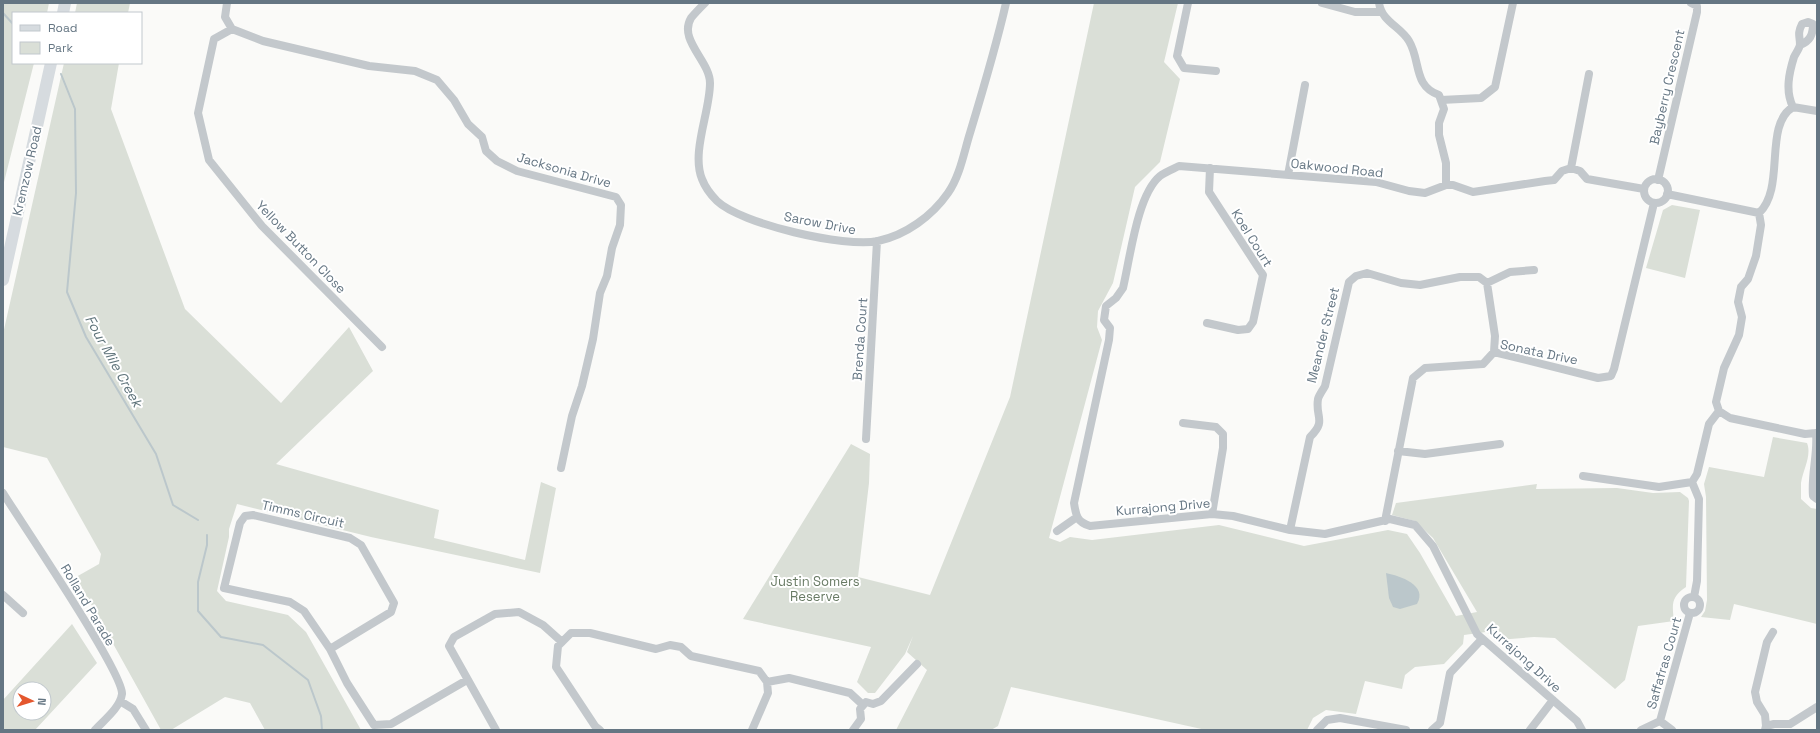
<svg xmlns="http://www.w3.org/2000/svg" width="1820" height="733" font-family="'Space Grotesk',sans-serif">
<rect width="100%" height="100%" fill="#fafaf8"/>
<path fill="#dadfd7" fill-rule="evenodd" d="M3,3H49L47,13H13V63H34L3,186Z
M77,3H130L128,13H75Z
M1094,3H1178L1164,62L1180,79L1160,162L1135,187L1113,283L1098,311L1097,327L1102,340L1049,538L1060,542L1070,537L1092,540L1219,525L1304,546L1388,530L1407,534L1420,553L1456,616L1477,612L1433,538L1415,521L1392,515L1396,503L1537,484L1536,489L1617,488L1653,493L1680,492L1688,498L1689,501L1686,587C1671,597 1672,604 1674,621L1638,626L1625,680L1615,689L1555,638L1534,637L1498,640L1486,632L1464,635L1463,644L1444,664L1415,667L1405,675L1402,689L1365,681L1356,714L1326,710L1313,718L1307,730H1206L1011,687L998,726L991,730H896L927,670L907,652L913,636L905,654L875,693H868L857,682L871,647L743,619L851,444L870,454L869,483L858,577L930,595L1010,397Z
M64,63H119L111,109L185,309L281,403L349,327L373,371L276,464L439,510L434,538L525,560L541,482L556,488L540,573L371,537L237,504L229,529V537L217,591L226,601L288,615L306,632L361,730H265L250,703L225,697L171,730H161L76,577L99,564L101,554L47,458L3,447V334Z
M1672,205L1700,210L1685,278L1646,268L1663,210Z
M1773,437L1807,443C1812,455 1803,470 1801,483C1801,488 1801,494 1801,499L1811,508L1817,509V624L1734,604L1730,620L1701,617L1705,611L1707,600L1706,497L1704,484L1709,467L1764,477Z
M72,624L97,663L35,730H3V700ZM20,689H44V713H20Z"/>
<path fill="#bbc7cb" d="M1386,573C1400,576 1428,585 1417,604L1400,609L1393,607L1389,598Z"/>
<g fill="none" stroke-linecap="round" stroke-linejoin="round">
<path stroke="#bbc7cb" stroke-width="2" d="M3,13L13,24
M61,74L75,109L76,193L67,292L86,337L156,454L173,505L198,520
M207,535V545L198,582V611L221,637L263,645L308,680L321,716L322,730"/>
<path stroke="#c3c8cc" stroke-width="8" d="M227,3L225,17L232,29L263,41L369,66L415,71L437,80L454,100L468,124L482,137L486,151L497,161L517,171L616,197L621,205L620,225L612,248L607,276L600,293L593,339L582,386L572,416L561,468
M705,3C700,8 695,13 691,18C678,40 710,61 710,83C710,112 691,152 702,179C705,187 711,195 717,201C741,224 845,248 878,241C906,235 932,216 948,193C960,176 964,152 970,133C983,90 996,47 1006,3
M1188,3L1177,56L1184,68L1216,71
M1322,3L1355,12H1380
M1379,3C1382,22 1400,26 1409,41C1421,61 1413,86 1439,95L1444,109L1439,123V135L1446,163V185
M232,29L214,39L198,113L209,160L262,226L382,347
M1441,100L1481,98L1495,87L1513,3
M1793,107C1785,91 1789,73 1794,57C1796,53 1799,49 1800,45C1800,36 1797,34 1802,24L1808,22L1813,24C1813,35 1810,41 1800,45
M1571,168L1589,74
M1288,175L1305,85
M1644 191a12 12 0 1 1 24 0a12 12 0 1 1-24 0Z
M1658,180L1697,12V6L1691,3
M1667,194L1759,213C1786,188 1763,125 1793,107L1817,111
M1759,213L1761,225L1756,256L1748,279L1741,287L1738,302L1742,317L1739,335L1724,368L1716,402L1719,411L1730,418L1805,434L1816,433
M1487,283L1510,272L1534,270
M1207,323L1238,330L1248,329L1253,322L1263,275L1209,192L1210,168
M1183,423L1216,427L1223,434V448L1212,514
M1816,433C1818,454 1811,474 1813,496L1817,499
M866,439L877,241
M1398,451L1425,454L1500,444
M1583,476L1659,487L1692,482L1697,474L1709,424L1719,411
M1692,482L1699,499L1697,581L1694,597
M3,493C21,522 123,672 122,694C120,708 104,720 95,730
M1385,521L1413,378L1425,368L1483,364L1494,352L1598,378L1611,376L1614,369L1654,203
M1290,530L1310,437C1327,420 1315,418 1318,399C1319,395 1323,390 1325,386L1349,282L1356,276L1367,273L1401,283L1420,285L1460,277H1479L1487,283L1495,336L1494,352
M1057,531L1077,517
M3,595L23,613
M1684 605a8 8 0 1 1 16 0a8 8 0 1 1-16 0Z
M330,649L391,612L394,603L361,545L350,538L253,515L245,516L240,523L224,588L290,602L304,611L330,649L347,683L374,725L391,724L467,680
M767,682L789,678L850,693L863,705
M120,701L133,709L146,730
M1660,721L1672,730
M1766,726L1765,715L1757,702L1755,692L1767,642L1773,632
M496,730L449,646L454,637L495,614L519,612L543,625L562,642
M600,730L595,726L556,667L558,646L571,633H590L656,649L670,645L681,647L691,656L759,671L767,682L768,693L752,730
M853,730L861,719L860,709L866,702L873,704L881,701L917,664
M1317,730L1327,720L1340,718L1406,730
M1432,730L1440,723L1450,673L1482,639
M1530,730L1553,700
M1582,730L1577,721L1477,634L1433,546L1415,525L1390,519L1325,534L1290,530L1233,516L1212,514L1090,526C1077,522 1076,516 1074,503L1109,340L1110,328L1104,320L1106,306L1116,298L1123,288C1130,259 1137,195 1160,176C1165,172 1173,169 1179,166L1376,182L1409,191L1425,193L1446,185H1453L1473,192L1545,181L1554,180L1562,171L1571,168L1580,171L1587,179L1644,189
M1641,730L1660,721L1690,613
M1765,730L1766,726L1774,724H1790L1817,707"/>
<path stroke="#d6dbdf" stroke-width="12" d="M63,13L65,3
M3,280L51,63"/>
</g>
<g text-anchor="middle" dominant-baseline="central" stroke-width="4" stroke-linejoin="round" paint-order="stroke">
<g font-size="13" fill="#657683" stroke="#fff">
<text transform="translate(1667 87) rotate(-77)">Bayberry Crescent</text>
<text transform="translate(1337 168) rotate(6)">Oakwood Road</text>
<text transform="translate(564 170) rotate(16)">Jacksonia Drive</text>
<text transform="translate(27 171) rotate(-77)">Kremzow Road</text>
<text transform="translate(820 223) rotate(11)">Sarow Drive</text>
<text transform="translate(1252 238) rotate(58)">Koel Court</text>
<text transform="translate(301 247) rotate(46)">Yellow Button Close</text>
<text transform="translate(1323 335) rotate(-76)">Meander Street</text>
<text transform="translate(860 339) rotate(-86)">Brenda Court</text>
<text transform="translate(1539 352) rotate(12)">Sonata Drive</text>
<text transform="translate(1163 507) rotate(-5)">Kurrajong Drive</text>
<text transform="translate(303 514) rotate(13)">Timms Circuit</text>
<text transform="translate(88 605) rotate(59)">Rolland Parade</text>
<text transform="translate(1524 658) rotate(42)">Kurrajong Drive</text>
<text transform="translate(1664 663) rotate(-74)">Saffafras Court</text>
</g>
<g font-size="13" fill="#687a64" stroke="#fff">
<text x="815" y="581">Justin Somers<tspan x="815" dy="15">Reserve</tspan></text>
</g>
<g font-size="14" font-style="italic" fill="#60757c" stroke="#fff">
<text transform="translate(114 361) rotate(61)">Four Mile Creek</text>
</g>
</g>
<rect width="1820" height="733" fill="none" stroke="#657683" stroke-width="8"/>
<rect x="12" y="12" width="130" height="52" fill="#ffffff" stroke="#c1c8cd"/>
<rect x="20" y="25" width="20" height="6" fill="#d6dbdf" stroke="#c1c8cd"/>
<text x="48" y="32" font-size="12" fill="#657683">Road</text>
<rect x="20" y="42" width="20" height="12" fill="#dadfd7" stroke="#c1c8cd"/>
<text x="48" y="52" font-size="12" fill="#657683">Park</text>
<g transform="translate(32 701) rotate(94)"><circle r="19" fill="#ffffff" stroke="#c1c8cd"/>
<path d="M0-3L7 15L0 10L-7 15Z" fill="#e4572e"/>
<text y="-6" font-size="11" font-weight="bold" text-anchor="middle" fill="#657683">N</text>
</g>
</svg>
